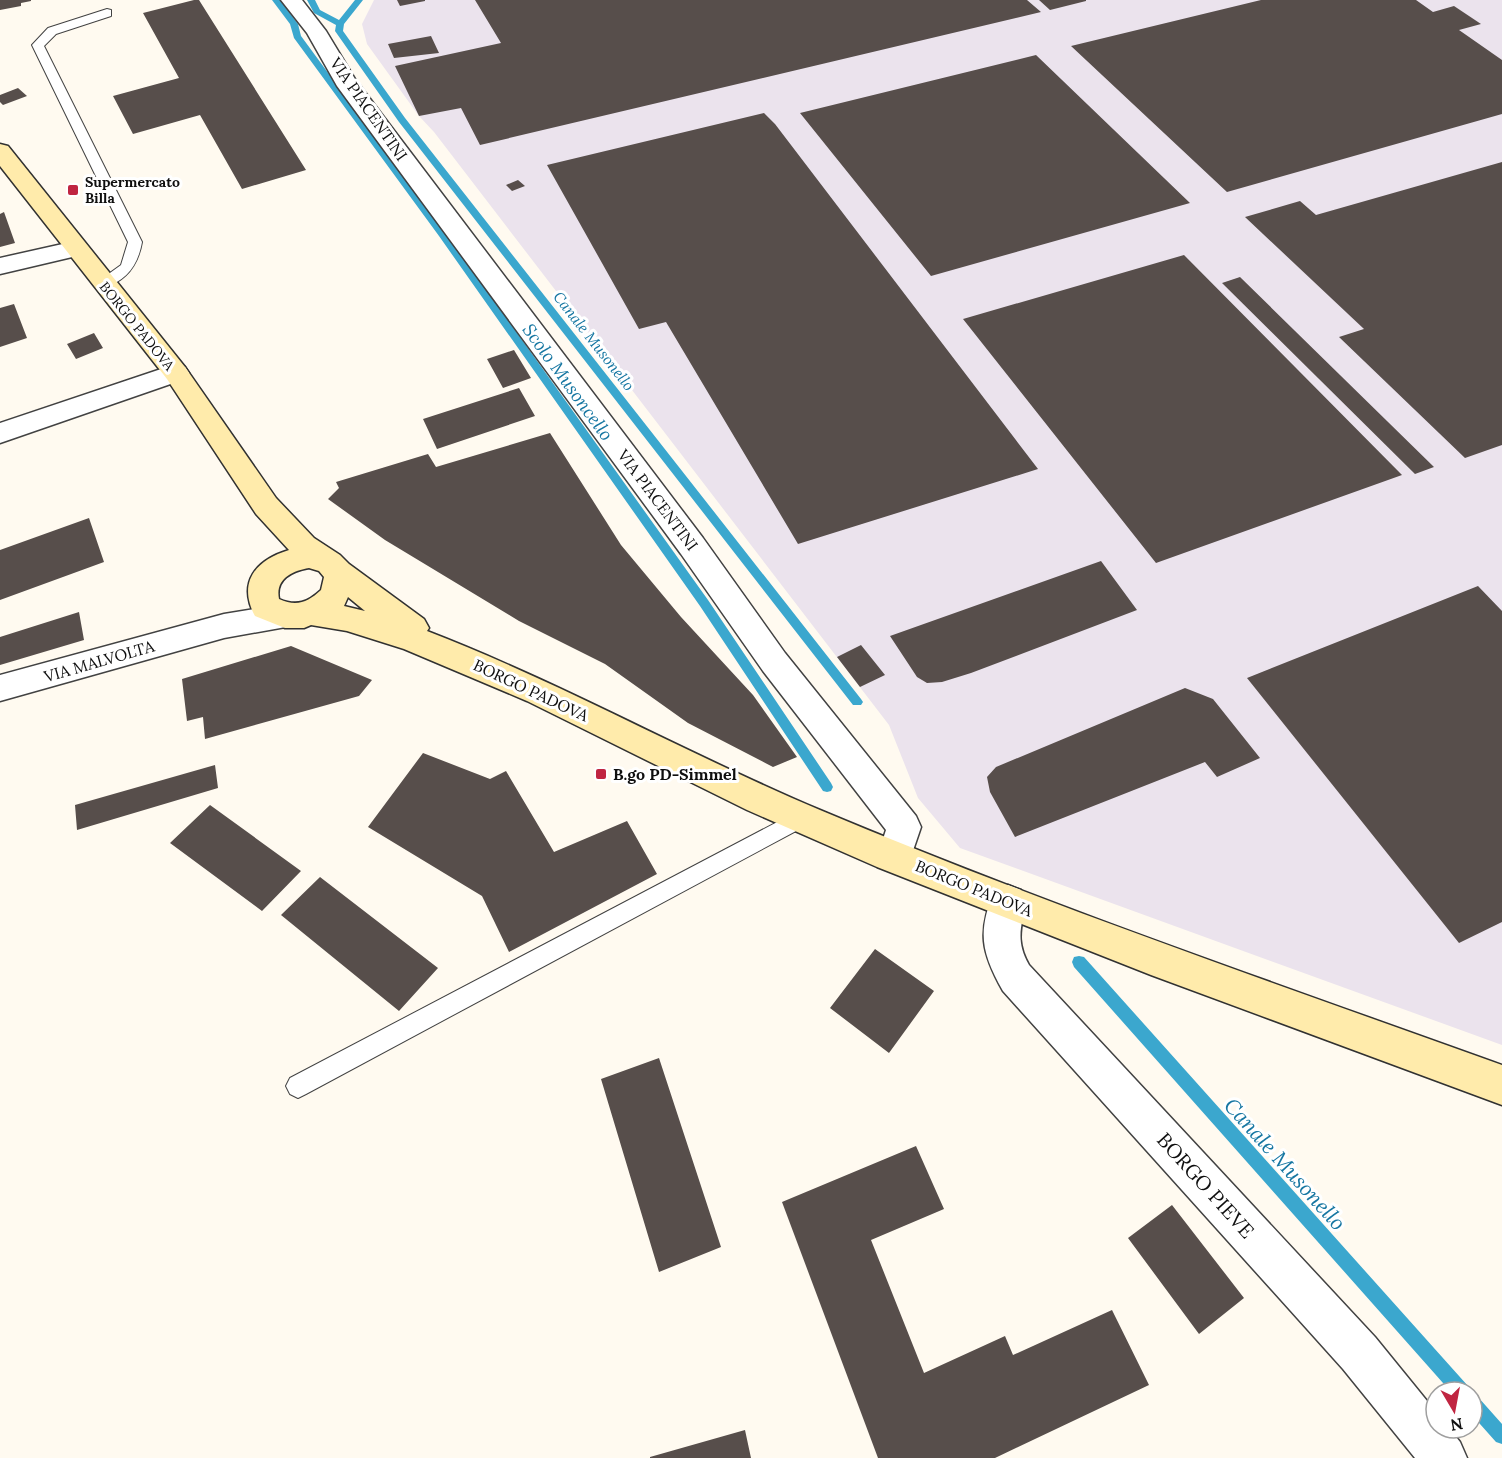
<svg xmlns="http://www.w3.org/2000/svg" width="1502" height="1458" font-family="Lora,serif">
<rect width="100%" height="100%" fill="#fffaf0"/>
<path fill="#ebe3ed" d="M374,0H1502V1045L960,848L918,798L889,725L434,132L419,116L367,44L362,24Z"/>
<g fill="none" stroke-linecap="round" stroke-linejoin="round">
<path fill="#3ba7ce" fill-rule="evenodd" d="M272,0H280L298,24L301,36L445,232L708,600L831,783L833,787L831,791L827,792L823,791L700,606L439,236L294,38L290,24Z
M307,0H315L320,10L339,20L355,0H363L344,24L343,31L405,118L861,699L863,702L861,705H853L399,122L335,31L336,25L314,13Z
M1079,956L1084,957L1468,1386L1470,1392H1451L1074,967L1072,962L1074,957Z
M1472,1395L1478,1397L1502,1424V1444L1496,1442L1472,1415Z"/>
</g>
<path fill="#574e4b" d="M0,0H31V1L21,3V6L0,10Z
M194,0H199L306,170L242,189L200,115L133,134L113,96L179,78L143,13Z
M397,0H425V1L400,6Z
M475,0H1027L1041,12L480,145L461,108L419,116L395,66L501,43Z
M1039,0H1086V1L1050,10Z
M1261,0H1416L1433,12L1454,6L1481,24L1459,30L1502,60V114L1227,192L1071,46Z
M431,36L439,53L394,58L388,44Z
M1036,55L1190,203L931,276L800,113Z
M18,88L27,96L3,105L0,102V95Z
M764,113L775,124L1038,469L798,544L666,322L639,329L547,165Z
M1502,162V445L1465,458L1339,337L1364,329L1245,217L1300,201L1316,215Z
M518,180L525,186L512,191L506,185Z
M4,212L15,243L0,247V214Z
M1184,255L1402,475L1156,563L963,319Z
M1240,277L1434,467L1415,474L1222,283Z
M14,304L27,338L0,347V308Z
M94,333L103,348L76,359L67,344Z
M514,350L531,378L503,388L487,359Z
M519,388L535,416L437,449L423,419Z
M550,433L621,545L681,617L753,695L797,757L773,767L688,723L605,664L519,621L385,540L328,499L339,488L336,482L428,454L436,467Z
M89,518L104,562L0,600V550Z
M1101,561L1137,610L971,673L942,682L927,683L917,677L890,636Z
M1478,586L1502,611V922L1459,943L1247,678Z
M79,612L84,640L0,665V637Z
M861,645L885,675L860,687L837,657Z
M291,646L372,680L359,696L205,739L203,717L187,721L182,679Z
M1185,688L1213,699L1260,758L1217,777L1205,762L1015,837L990,792L987,777L996,767Z
M423,753L490,779L506,771L554,852L627,821L657,874L509,952L482,896L368,827Z
M215,765L218,788L77,830L75,805Z
M210,805L301,871L262,911L170,843Z
M320,877L438,968L399,1011L281,915Z
M875,949L934,991L889,1053L830,1008Z
M659,1058L721,1247L659,1272L601,1079Z
M916,1146L944,1209L871,1240L924,1373L1005,1336L1013,1355L1112,1310L1149,1385L995,1458H878L782,1202Z
M1172,1205L1244,1298L1199,1334L1128,1238Z
M745,1430L751,1458H650V1457Z"/>
<g fill="none" stroke-linecap="round" stroke-linejoin="round">
<g stroke="#424242" stroke-width="2">
<path id="lane" d="M107,9L111,10V16L56,34L44,46L142,242C138,265 127,281 103,288L96,283L121,265L128,242L32,45L48,28Z
M802,809L809,812L812,818L809,824L306,1094L298,1098L290,1094L286,1086L290,1078Z"/>
</g>
<g stroke="#424242" stroke-width="3">
<path id="street" d="M281,0H302L326,31L355,79L703,538L785,653L916,816L921,827L907,868L895,873L883,868L877,857L886,830L763,671L681,554L337,86L307,33Z
M76,241L85,244L88,249L85,254L0,274V258Z
M176,364L185,367L189,373L185,379L0,443V423Z
M286,604L297,607L301,616L297,625L224,638L0,701V675L224,614Z
M1008,885L1021,890C1032,916 1009,930 1029,965L1375,1337L1436,1412V1428H1449L1460,1442L1467,1458H1415L1343,1369L1003,991C981,952 977,931 995,890Z"/>
</g>
<g stroke="#313131" stroke-width="3">
<path id="secondary" d="M0,144L8,146L185,367L276,498L314,538L340,555L349,564L424,619L429,628L427,631C562,683 687,754 820,810C1044,904 1274,983 1502,1065V1105L1151,975L877,867L747,810L527,701L404,649L347,631L311,625L304,628H285L255,616C237,582 256,560 289,550L256,514L167,379L0,166ZM309,568L319,571L324,577L321,590C308,602 297,607 279,599C275,579 292,571 309,568ZM348,597L365,611L344,606Z"/>
</g>
<use href="#lane" fill="#fff" fill-rule="evenodd"/>
<use href="#street" fill="#fff" fill-rule="evenodd"/>
<use href="#secondary" fill="#ffebab" fill-rule="evenodd"/>
</g>
<g fill="#c02541" stroke="#fff" stroke-width="2">
<rect x="67" y="184" width="12" height="12" rx="3"/>
<rect x="595" y="768" width="12" height="12" rx="3"/>
</g>
<g text-anchor="middle" dominant-baseline="central" stroke-width="6" stroke-linejoin="round" paint-order="stroke">
<g font-size="14" font-weight="bold" fill="#0f0f0f" stroke="#fff" text-anchor="start">
<text x="85" y="182">Supermercato<tspan x="85" dy="16">Billa</tspan></text>
</g>
<g font-size="14" fill="#0f0f0f" stroke="#fff">
<text transform="translate(137 326) rotate(51)">BORGO PADOVA</text>
</g>
<g font-size="15" font-style="italic" fill="#1777a2" stroke="#fff">
<text transform="translate(594 341) rotate(52)">Canale Musonello</text>
</g>
<g font-size="16" fill="#0f0f0f" stroke="#fff">
<text transform="translate(369 109) rotate(55)">VIA PIACENTINI</text>
<text transform="translate(658 500) rotate(53)">VIA PIACENTINI</text>
<text transform="translate(99 661) rotate(-16)">VIA MALVOLTA</text>
<text transform="translate(531 690) rotate(25)">BORGO PADOVA</text>
<text transform="translate(974 888) rotate(22)">BORGO PADOVA</text>
</g>
<g font-size="16" font-weight="bold" fill="#0f0f0f" stroke="#fff" text-anchor="start">
<text x="613" y="774">B.go PD-Simmel</text>
</g>
<g font-size="18" font-style="italic" fill="#1777a2" stroke="#fff">
<text transform="translate(568 382) rotate(54)">Scolo Musoncello</text>
</g>
<g font-size="20" fill="#0f0f0f" stroke="#fff">
<text transform="translate(1206 1185) rotate(48)">BORGO PIEVE</text>
</g>
<g font-size="21" font-style="italic" fill="#1777a2" stroke="#fff">
<text transform="translate(1285 1164) rotate(48)">Canale Musonello</text>
</g>
</g>
<g transform="translate(1454 1410) rotate(170)"><circle r="28" fill="#ffffff" stroke="#9f9f9f" stroke-width="1.5"/>
<path d="M0-4.5L10 22L0 15L-10 22Z" fill="#c02541"/>
<text y="-9" font-size="16" font-weight="bold" text-anchor="middle" fill="#0f0f0f">N</text>
</g>
</svg>
